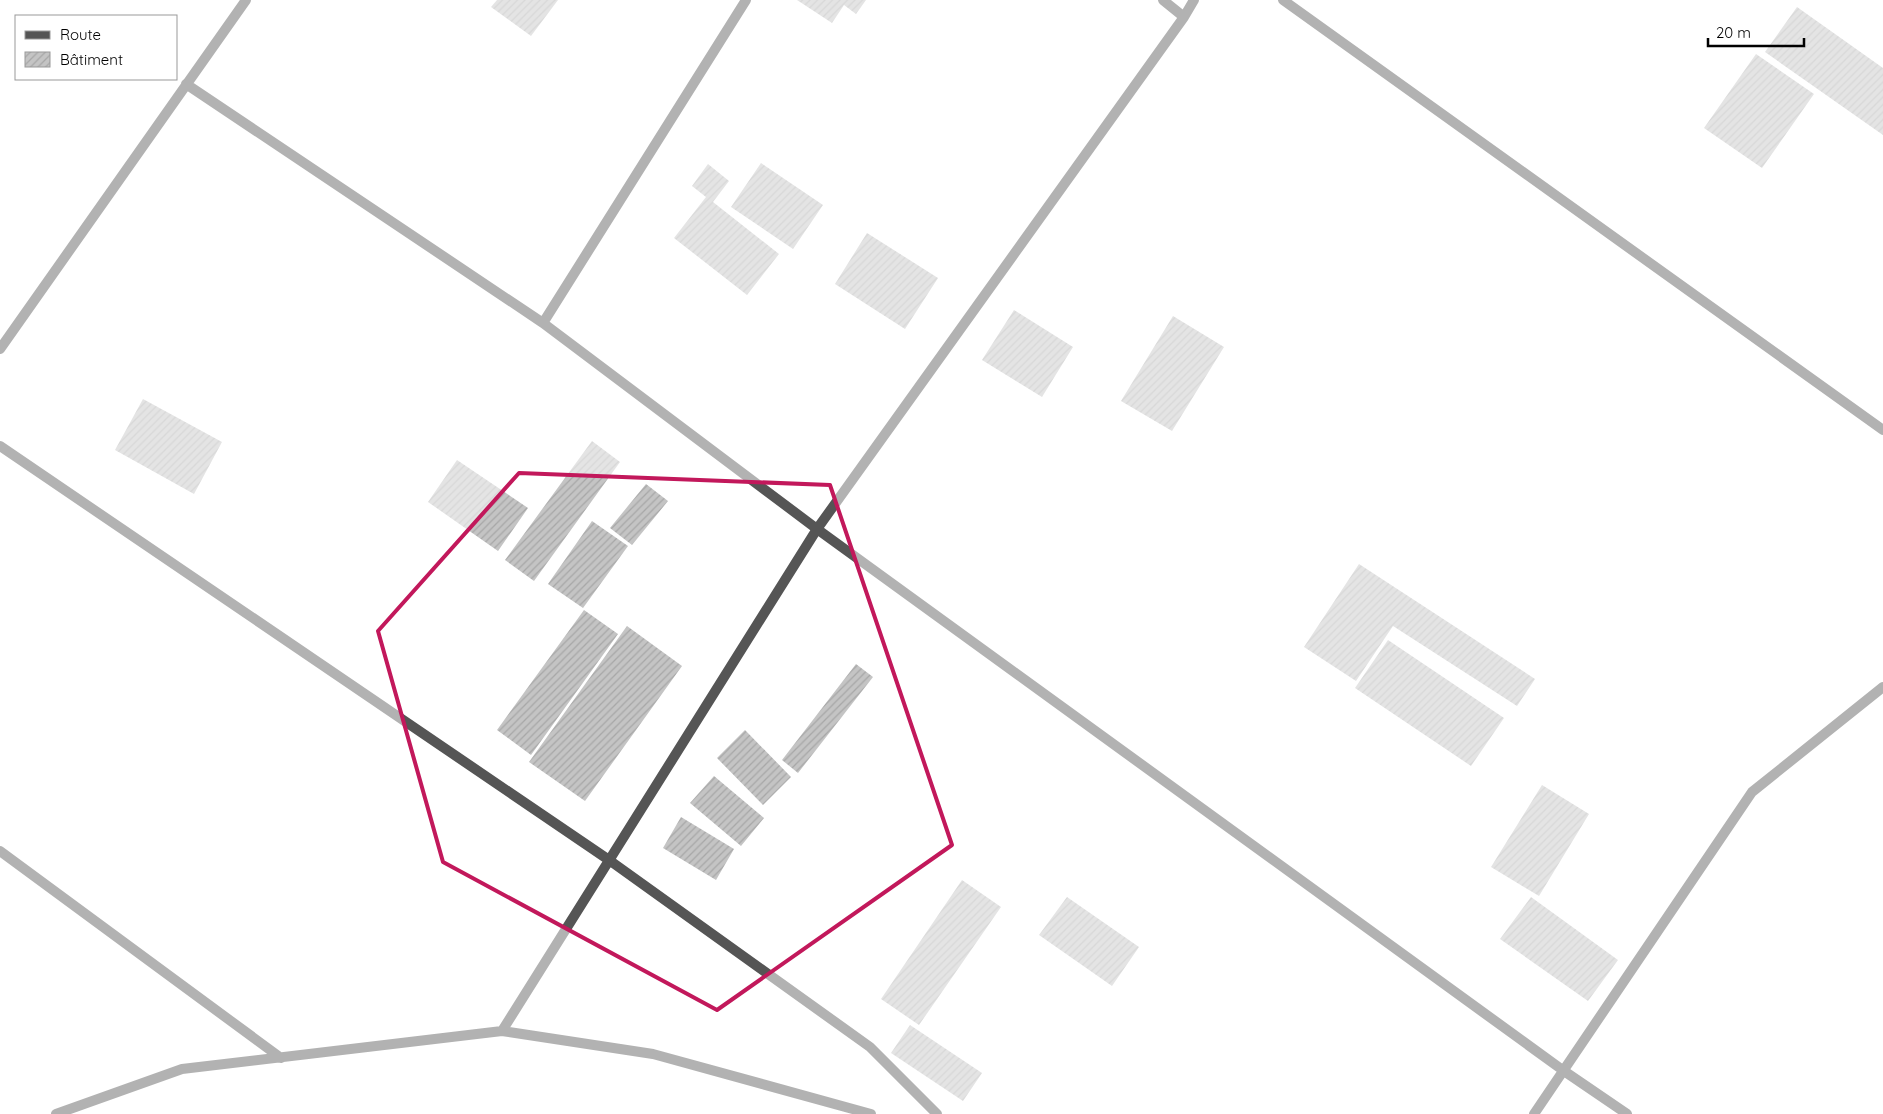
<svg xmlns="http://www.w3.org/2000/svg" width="1883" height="1114" font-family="Quicksand,sans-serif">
<defs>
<pattern id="building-hatch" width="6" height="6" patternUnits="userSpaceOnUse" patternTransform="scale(1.25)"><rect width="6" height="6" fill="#c4c4c4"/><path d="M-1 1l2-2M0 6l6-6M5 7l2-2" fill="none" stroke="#a7a7a7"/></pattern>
</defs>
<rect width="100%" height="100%" fill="#fff"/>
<path fill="url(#building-hatch)" d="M497,0H558L531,36L491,7Z
M797,0H866L856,14L844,5L832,23Z
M1797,7L1883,68V135L1765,52Z
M1756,54L1814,94L1762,168L1704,128Z
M761,163L823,205L793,249L731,207Z
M708,164L729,181L713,202L779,254L747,295L674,238L706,197L692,186Z
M867,233L938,278L905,329L835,284Z
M1014,310L1073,347L1042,397L982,360Z
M1173,316L1224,347L1172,431L1121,401Z
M143,399L222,442L194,494L115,450Z
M592,441L620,462L534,581L505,560Z
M457,460L528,508L498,551L428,502Z
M646,484L668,501L632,545L610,528Z
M592,521L628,546L583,608L548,584Z
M1359,564L1535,679L1517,706L1393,626L1356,681L1304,647Z
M584,610L618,634L531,755L497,730Z
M627,626L682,666L585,801L529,762Z
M1388,640L1504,718L1471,766L1355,688Z
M856,664L873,677L798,773L782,760Z
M745,730L791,777L763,805L717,758Z
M714,776L764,818L741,846L690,803Z
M1542,785L1589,814L1539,896L1491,867Z
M681,817L734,849L716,880L663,848Z
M962,880L1001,907L919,1025L881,999Z
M1067,897L1139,947L1112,986L1039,935Z
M1531,897L1618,960L1588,1001L1500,939Z
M910,1025L982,1073L963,1101L891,1053Z"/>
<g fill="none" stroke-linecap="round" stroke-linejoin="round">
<path stroke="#555" stroke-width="10" d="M1163,0L1184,17
M1283,0L1883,430
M186,84L543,323L817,529L1564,1071L1627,1114
M543,323L746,0
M0,349L246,0
M0,446L609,860L870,1047L937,1114
M0,851L281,1058
M502,1031L817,529L1184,17L1194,0
M56,1114L182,1069L502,1031L653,1054L871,1114
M1534,1114L1752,792L1883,687"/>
</g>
<path d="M0 0H1883V1114H0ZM519,473L830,485L952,845L717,1010L443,862L378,631Z" fill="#fff" fill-opacity=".55" fill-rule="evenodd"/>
<path fill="none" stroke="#c2185b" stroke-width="4" stroke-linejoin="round" d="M519,473L830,485L952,845L717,1010L443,862L378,631Z"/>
<rect x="15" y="15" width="162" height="65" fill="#ffffff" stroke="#999999"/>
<rect x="25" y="31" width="25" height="8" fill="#555555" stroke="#999999"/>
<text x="60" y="40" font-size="15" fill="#000000">Route</text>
<rect x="25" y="52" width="25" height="15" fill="url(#building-hatch)" stroke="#999999"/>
<text x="60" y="65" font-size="15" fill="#000000">Bâtiment</text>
<path d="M1708 38v8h96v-8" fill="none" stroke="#000000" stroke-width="2.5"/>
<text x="1716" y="38" font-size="15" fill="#000000" stroke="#ffffff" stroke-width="4" paint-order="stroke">20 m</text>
</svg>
